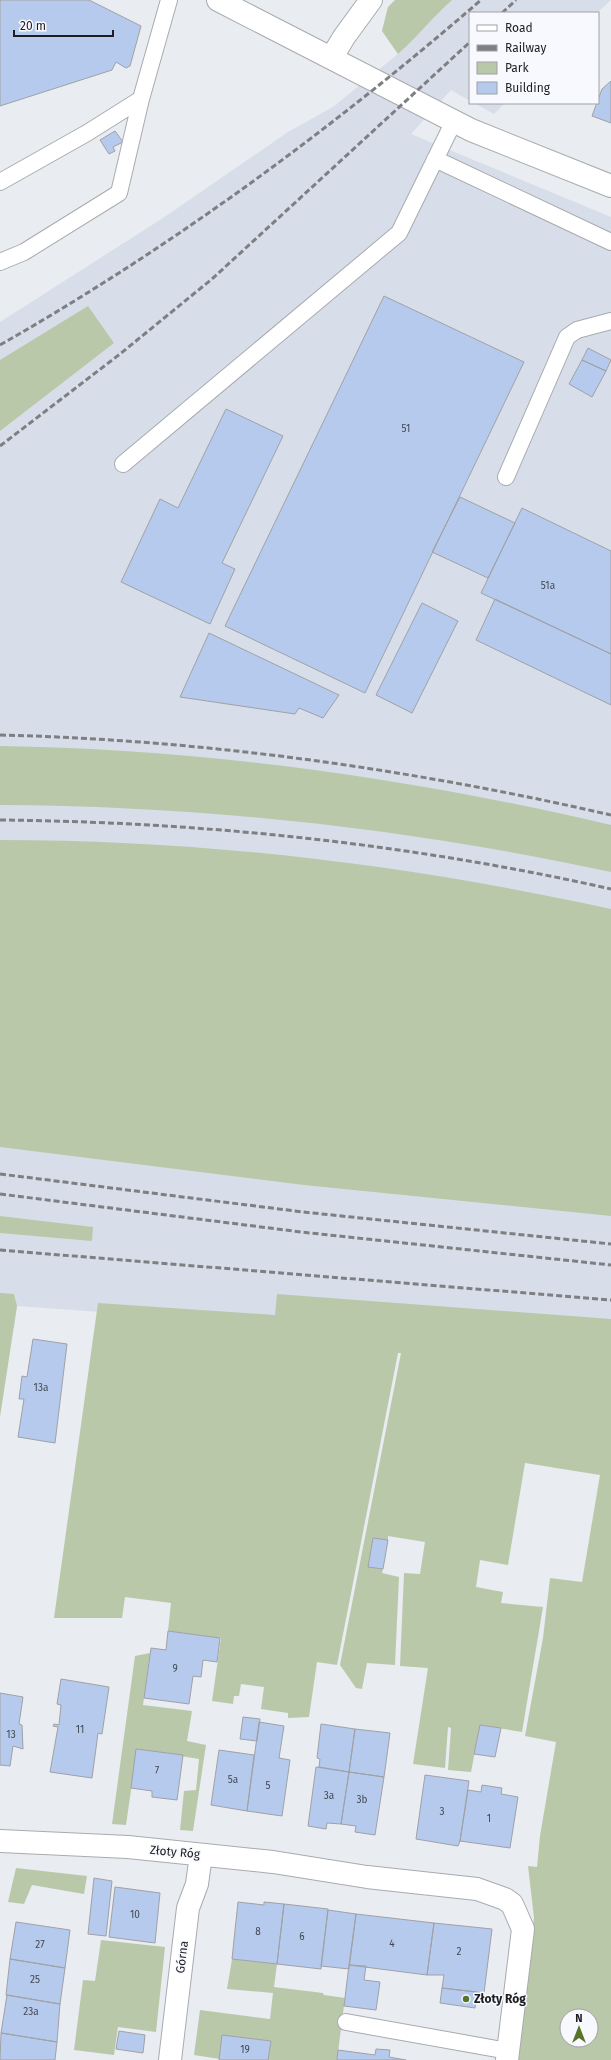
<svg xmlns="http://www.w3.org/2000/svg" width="611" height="2060" font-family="'Fira Sans',sans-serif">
<rect width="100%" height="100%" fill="#e9ecf1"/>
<path fill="#d7dee9" d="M395,0H611L597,13H470V101L451,90L411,134L611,217V1349L17,1306L14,1328L0,1327V322L163,218L288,132L333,107L398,54L382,31L388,7Z
M474,103H505L494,114Z"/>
<path fill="#bac8aa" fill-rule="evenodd" d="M395,0H452C433,17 417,37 398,54L382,31L388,7Z
M88,306L114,343L0,431V360Z
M0,746C205,749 411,778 611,825V872C411,829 205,806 0,805Z
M0,840C205,840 411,865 611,909V1216L304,1185L0,1147Z
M0,1216L93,1227L92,1241L0,1233Z
M0,1293L14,1294L17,1306L0,1417Z
M277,1294L611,1319V2060H514L534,1918L528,1866L537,1867L540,1836L556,1742L525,1736L543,1638L550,1578L582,1582L600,1475L525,1463L508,1565L480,1560L476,1587L503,1592L501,1603L543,1607L522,1732L480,1725L471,1772L448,1770L451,1728L448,1727L445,1768L413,1764L428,1668L400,1666L404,1573L420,1574L425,1542L388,1536V1540L373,1538L368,1567L383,1569L382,1573L399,1577L395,1665L367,1663L362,1689L356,1688L340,1665L401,1353H398L337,1665L317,1662L309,1717L288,1718V1713L261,1709L264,1687L241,1684L239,1696H234L233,1704L212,1701L221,1638L168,1631L171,1603L125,1597L122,1618H54L98,1303L275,1315ZM567,2016H591V2040H567Z
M150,1653L143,1705L192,1711L187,1741L206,1745L193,1831L180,1830L184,1791L196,1790L199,1759L137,1749L126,1825L112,1824L135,1656Z
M16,1868L87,1876L84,1894L32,1885L24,1904L8,1902Z
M101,1940L165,1947L156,2032L118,2027L114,2055L74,2050L83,1980L95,1981Z
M232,1959L277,1964L274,1987L323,1993L324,1995L345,1998L337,2060H268L271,2041L223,2035L220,2059L194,2055L200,2010L270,2019L273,1993L227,1989Z"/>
<path fill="#b6caed" stroke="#9fa1a6" d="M0,0H89L141,26L130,66L126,68L116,62L112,70L0,106Z
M611,81V123L592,116L602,89Z
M115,131L123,142L113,147L115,151L109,154L100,140Z
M384,296L524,362L365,693L225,626Z
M588,348L611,360L606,371L582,360Z
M582,360L606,371L592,397L569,384Z
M226,409L283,436L222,563L235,569L210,624L121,582L160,499L178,508Z
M460,497L515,523L488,578L432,552Z
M522,508L611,551V654L481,593Z
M495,599L611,654V705L476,640Z
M422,603L458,621L412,713L376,695Z
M209,633L339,695L323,718L299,708L295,714L180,697Z
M33,1339L67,1344L55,1443L18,1437L24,1399H19L22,1376L27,1377Z
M373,1538L388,1540L383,1569L368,1567Z
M168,1631L220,1638L217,1662L203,1660L201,1677L193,1676L189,1704L144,1698L151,1648L166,1650Z
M61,1679L109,1687L102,1734L98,1733L92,1778L50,1772L58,1727L53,1726L54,1724L59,1725L61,1705L57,1704Z
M0,1693L23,1697L19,1724L22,1725L23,1749L13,1746L10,1766L0,1765Z
M243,1717L260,1719L257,1741L240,1739Z
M259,1722L284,1726L279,1758L290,1760L282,1816L247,1811Z
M321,1724L355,1729L349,1772L319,1767L320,1759L317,1758Z
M480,1725L501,1728L495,1757L474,1754Z
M355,1729L390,1733L384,1777L349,1772Z
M136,1749L183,1755L177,1800L152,1797V1791L131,1788Z
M219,1750L254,1755L247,1811L211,1805Z
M316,1767L349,1772L341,1824L327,1823L326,1829L308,1826Z
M349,1772L384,1777L375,1835L355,1832L356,1826L341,1824Z
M425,1775L469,1781L460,1841L458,1846L416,1839Z
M482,1785L502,1788L501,1794L518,1797L510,1848L460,1841L468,1790L481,1792Z
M94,1878L112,1881L106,1936L88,1934Z
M115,1887L160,1893L155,1943L109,1937Z
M238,1902L264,1905V1902L284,1904L277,1964L232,1959Z
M284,1904L328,1909L321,1969L277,1964Z
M328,1910L356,1914L349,1969L321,1966Z
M356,1914L434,1923L427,1975L349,1965Z
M16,1922L70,1930L65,1968L10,1959Z
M434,1923L492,1929L484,1993L442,1988L444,1975H427Z
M10,1959L65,1968L60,2004L6,1995Z
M349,1965L366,1966L364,1980L380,1982L376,2010L344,2006Z
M442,1988L477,1992L475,2008L440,2003Z
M7,1995L60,2004L57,2042L1,2033Z
M119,2031L145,2035L143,2053L116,2049Z
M1,2033L57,2042L55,2060H0Z
M222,2035L271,2041L268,2060H219Z
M376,2049L390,2050L389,2057L406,2060H337L338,2050L375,2055Z"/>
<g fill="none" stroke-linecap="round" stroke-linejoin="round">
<g stroke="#a8abaf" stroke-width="18">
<path id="service" d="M435,159L611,242
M0,182L87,133L141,99
M0,262L24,252L119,193L141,99L169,0
M123,464L399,233L454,121
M506,477L567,337L577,330L611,321
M346,2022L508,2051"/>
</g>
<g stroke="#a8abaf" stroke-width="24">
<path id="minor" d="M332,57L344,37L371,0
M0,1841L128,1847L273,1862L367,1877L477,1889L505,1899L512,1904L523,1929L507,2060
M170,2060L188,1908L197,1884L201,1855"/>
</g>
<g stroke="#a8abaf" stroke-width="24">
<path id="tertiary" d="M218,0L471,130L611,186"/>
</g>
<use href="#service" stroke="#fff" stroke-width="16"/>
<use href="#minor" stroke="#fff" stroke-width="22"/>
<use href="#tertiary" stroke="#fff" stroke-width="22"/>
<path stroke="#7d7f82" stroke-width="3" stroke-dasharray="6 3" stroke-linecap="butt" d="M502,13L516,0
M0,345C172,247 332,129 481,0
M0,446L120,354L212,279L470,42
M0,735C206,740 410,769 611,815
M0,820C205,822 411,844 611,889
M0,1174L303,1212L611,1244
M0,1194L301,1232L611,1265
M0,1250L611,1300"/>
</g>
<circle fill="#587429" stroke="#f7f9fe" stroke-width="1.5" cx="466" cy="1999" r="4"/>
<g text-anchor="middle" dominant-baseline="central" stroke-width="3" stroke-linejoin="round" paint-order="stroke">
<g font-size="10" fill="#434953">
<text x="406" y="429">51</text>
<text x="548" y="586">51a</text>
<text x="41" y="1388">13a</text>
<text x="175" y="1669">9</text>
<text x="80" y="1730">11</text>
<text x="11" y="1735">13</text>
<text x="157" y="1771">7</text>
<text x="233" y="1780">5a</text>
<text x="268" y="1786">5</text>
<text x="329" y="1796">3a</text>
<text x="362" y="1800">3b</text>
<text x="442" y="1812">3</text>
<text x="489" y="1819">1</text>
<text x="135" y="1915">10</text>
<text x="258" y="1932">8</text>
<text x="302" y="1937">6</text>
<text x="392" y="1944">4</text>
<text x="40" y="1945">27</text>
<text x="459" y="1952">2</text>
<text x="35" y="1980">25</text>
<text x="31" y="2012">23a</text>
<text x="245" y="2050">19</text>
</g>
<g font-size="12" fill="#1d1e20" stroke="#f7f9fe">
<text transform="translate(175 1852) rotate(5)">Złoty Róg</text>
<text transform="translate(182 1957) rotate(-83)">Górna</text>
</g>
<g font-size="12" font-weight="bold" fill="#1d1e20" stroke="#f7f9fe" text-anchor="start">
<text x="474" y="1999">Złoty Róg</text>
</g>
</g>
<rect x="469" y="12" width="130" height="92" fill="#f7f9fe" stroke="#a0a1a5"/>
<rect x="477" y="25" width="20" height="6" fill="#ffffff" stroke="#a0a1a5"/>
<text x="505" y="32" font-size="12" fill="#1d1e20">Road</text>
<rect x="477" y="45" width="20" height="6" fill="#7d7f82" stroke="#a0a1a5"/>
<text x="505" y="52" font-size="12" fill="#1d1e20">Railway</text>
<rect x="477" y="62" width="20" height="12" fill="#bac8aa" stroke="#a0a1a5"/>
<text x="505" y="72" font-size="12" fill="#1d1e20">Park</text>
<rect x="477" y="82" width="20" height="12" fill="#b6caed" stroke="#a0a1a5"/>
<text x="505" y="92" font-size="12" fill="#1d1e20">Building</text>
<g transform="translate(579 2028)"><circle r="19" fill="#f7f9fe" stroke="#a0a1a5"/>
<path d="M0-3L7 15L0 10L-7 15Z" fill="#587429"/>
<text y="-6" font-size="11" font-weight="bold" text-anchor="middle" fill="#1d1e20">N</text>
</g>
<path d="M14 30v6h99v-6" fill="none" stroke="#1d1e20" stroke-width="2"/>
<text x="20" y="30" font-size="12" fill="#1d1e20" stroke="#f7f9fe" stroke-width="3" paint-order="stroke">20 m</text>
</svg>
